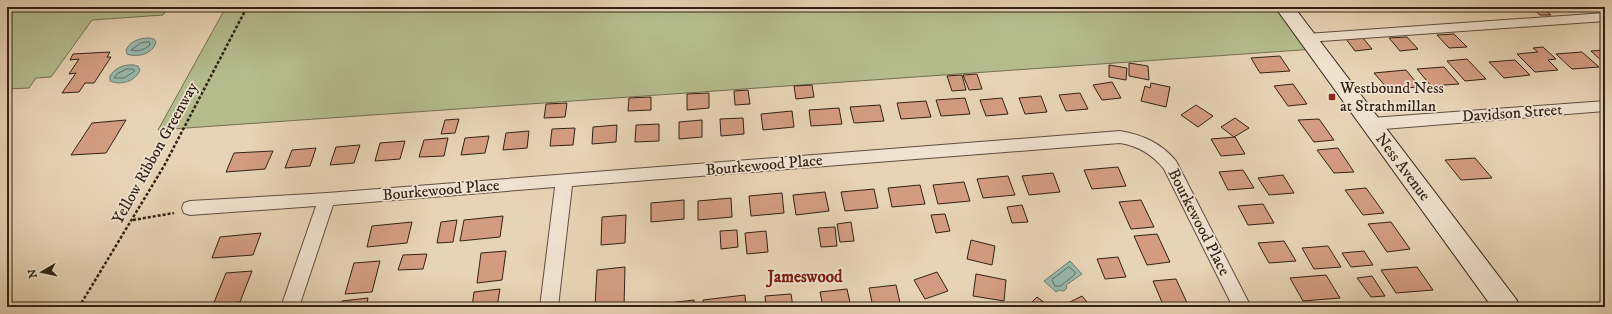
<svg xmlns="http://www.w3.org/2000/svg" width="1612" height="314" font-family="'IM FELL DW Pica',serif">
<rect width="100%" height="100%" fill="#e7d3b5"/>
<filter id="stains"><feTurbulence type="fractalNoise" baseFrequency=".005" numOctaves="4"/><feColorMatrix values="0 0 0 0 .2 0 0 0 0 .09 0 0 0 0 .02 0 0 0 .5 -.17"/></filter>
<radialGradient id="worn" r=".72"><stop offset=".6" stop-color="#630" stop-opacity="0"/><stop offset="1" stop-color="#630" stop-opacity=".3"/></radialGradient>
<path fill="#b4bc8e" stroke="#736f52" d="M7,7H168L163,15L92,20L51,77L36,78L29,88L7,89Z
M226,7H1283L1315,49L158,130Z"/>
<path fill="#97b8ad" stroke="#6f7c70" d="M149,38L154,39L156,42C153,54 137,58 127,54L126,50C130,41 140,38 149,38Z
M134,65L138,66L140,70C136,81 121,86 110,81V76C115,68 124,64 134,65Z
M1070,261L1082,274L1066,285L1067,288L1064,291L1059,290L1056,292L1044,281Z"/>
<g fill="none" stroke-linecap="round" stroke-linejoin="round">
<path stroke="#646d61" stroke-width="1" d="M149,42L150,45C144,50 138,52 131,50L141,43Z
M127,69H133L135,71L124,78H114L117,74Z
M1069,267L1075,272V274L1061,286H1055L1052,280Z"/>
</g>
<path fill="#d39c82" stroke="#322215" d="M1531,7H1542L1551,15H1540Z
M1454,34L1467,47L1449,48L1437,35Z
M1407,37L1418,49L1400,51L1389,38Z
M1363,38L1372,49L1355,51L1346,39Z
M1543,47L1556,59L1548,60L1558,70L1535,72L1517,54L1538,52L1533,48Z
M1605,50V64L1591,51Z
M110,52L107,57H111L94,83H85L79,92L62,93L76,73L69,74L79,59L70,60L73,54Z
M1582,52L1599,67L1572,69L1556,54Z
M1280,56L1290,71L1260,73L1251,58Z
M1467,59L1486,79L1465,81L1447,61Z
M1515,60L1530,75L1504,78L1489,62Z
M1129,63L1148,66L1149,80L1129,76Z
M1109,65L1127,68L1126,80L1109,77Z
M1444,67L1459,84L1431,86L1417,69Z
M1406,70L1420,87L1388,89L1374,73Z
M977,74L982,89L969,90L963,75Z
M962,75L966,90L952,91L947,76Z
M1112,82L1121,98L1102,100L1093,85Z
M1151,83L1170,87L1166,107L1141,101L1145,86L1150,88Z
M1293,84L1307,104L1288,106L1274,86Z
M812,85L814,97L796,99L794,86Z
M748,90L750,104L735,105L734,91Z
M709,93V108L687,110V94Z
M1080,93L1088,109L1066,111L1059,95Z
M1041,96L1047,112L1025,114L1019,98Z
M651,97V110L628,111L629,98Z
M965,98L970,114L941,116L936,100Z
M1002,98L1008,114L986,116L980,100Z
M926,101L931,117L901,119L897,103Z
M567,103L565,117L544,118L546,104Z
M880,105L884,121L854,123L850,107Z
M1196,105L1213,116L1198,127L1181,115Z
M839,108L842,124L811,126L809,110Z
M792,111L794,127L763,130L761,114Z
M743,118L744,134L721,136L720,119Z
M1235,118L1249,128L1234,137L1221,127Z
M459,119L455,133L441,134L445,120Z
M1319,119L1334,140L1314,142L1298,120Z
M126,120L106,153L71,155L92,123Z
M702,120V137L679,139V122Z
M659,124V141L635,142L636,125Z
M617,125L616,142L592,144L593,127Z
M575,128L573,145L550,146L552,129Z
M529,131L527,148L503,150L506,133Z
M489,136L485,153L461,155L465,138Z
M1235,137L1245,154L1221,156L1211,139Z
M448,138L444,156L419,157L424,140Z
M405,141L400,159L375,161L380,143Z
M360,145L354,163L330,165L336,147Z
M316,148L310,166L285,168L292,150Z
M1338,148L1354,172L1334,173L1317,150Z
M273,151L265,169L226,172L234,153Z
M1475,158L1492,178L1461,180L1445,160Z
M1118,167L1126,186L1092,189L1084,170Z
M1243,170L1254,188L1228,190L1219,172Z
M1053,173L1060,192L1029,195L1022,176Z
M1283,175L1294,193L1269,195L1258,178Z
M1008,176L1015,195L983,198L977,179Z
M964,182L970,201L938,204L933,185Z
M920,185L925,204L892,207L888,188Z
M1366,188L1384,213L1363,215L1345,190Z
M874,189L878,208L845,211L841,192Z
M825,192L829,211L796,215L793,195Z
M782,193L784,213L751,216L749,196Z
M731,198L732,217L698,220V201Z
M684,200V219L651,222V203Z
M1141,200L1154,227L1131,229L1119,202Z
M1263,204L1274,223L1248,225L1238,206Z
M1022,205L1028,222L1012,223L1007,207Z
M945,214L950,231L936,233L931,215Z
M626,215L625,243L601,245L602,217Z
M503,216L500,237L460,241L464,220Z
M457,220L453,242L437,243L441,222Z
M412,222L407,243L367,247L372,226Z
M851,222L854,241L840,242L837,224Z
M1391,222L1410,249L1387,252L1368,224Z
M835,227L837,246L821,247L818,228Z
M737,230L738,247L721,249L720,231Z
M766,231L768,252L747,254L745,233Z
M261,233L253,255L212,258L220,237Z
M1157,234L1170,262L1147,265L1134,236Z
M971,240L995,246L992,265L967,259Z
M1284,241L1296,261L1269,263L1258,243Z
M1328,246L1341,267L1314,269L1302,248Z
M506,251L502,280L477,283L481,253Z
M1364,251L1373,265L1351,267L1342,253Z
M427,254L423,269L398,270L403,255Z
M1118,257L1126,277L1105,279L1097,259Z
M380,261L372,292L345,294L354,263Z
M625,267L624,307H595L597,270Z
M1417,267L1433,290L1396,293L1381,270Z
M252,271L240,302L213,305L226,273Z
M937,272L948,291L925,299L914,280Z
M976,274L1006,280L1004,301L973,296Z
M1326,275L1340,298L1303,301L1290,278Z
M1372,276L1385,296L1371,297L1357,278Z
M1176,279L1189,307H1164L1153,281Z
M896,285L901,307H873L869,288Z
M500,289L497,307H472L474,292Z
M847,289L851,307H823L820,292Z
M791,294L793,307H766L765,296Z
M745,295L746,307H704L703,300Z
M1082,296L1091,307L1062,306Z
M1037,297L1050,307H1027Z
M368,298L366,307H340L342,301Z
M694,300V307H652V305Z"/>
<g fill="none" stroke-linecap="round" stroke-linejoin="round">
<g stroke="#5f4e3d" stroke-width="10">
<path id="service" d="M1307,38L1605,17"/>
</g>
<g stroke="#5f4e3d" stroke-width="2">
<path id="minor" d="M1605,101V111L1371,130L1366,128L1363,124L1366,120L1371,118Z
M1120,131C1143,135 1161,143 1176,161L1251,307H1233L1164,169C1152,154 1138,146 1120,143L572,186L558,307H540L555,187L333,205L299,307H281L316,206L190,215L184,213L182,208L184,203L190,201L327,193Z"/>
</g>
<g stroke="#322215" stroke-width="2">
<path id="secondary" d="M1275,7H1294L1516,299L1520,307H1492Z"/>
</g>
<path stroke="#322215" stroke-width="2.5" stroke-dasharray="3 2" stroke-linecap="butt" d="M133,220L174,213
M79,307L164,166L247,7"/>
<use href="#service" stroke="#efe2cf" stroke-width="8"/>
<use href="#minor" fill="#efe2cf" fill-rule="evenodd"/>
<use href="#secondary" fill="#efe2cf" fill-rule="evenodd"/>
</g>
<rect fill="#8f2418" stroke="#efe2cf" stroke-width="1.5" x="1328" y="93" width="8" height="8" rx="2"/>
<g text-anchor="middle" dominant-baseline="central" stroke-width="3.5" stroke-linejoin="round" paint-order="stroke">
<g font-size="16" fill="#322215" stroke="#efe2cf" text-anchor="start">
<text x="1340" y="88">Westbound Ness<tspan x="1340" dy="18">at Strathmillan</tspan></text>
</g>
<g font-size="16" fill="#322215" stroke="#efe2cf">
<text transform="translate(1512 113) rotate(-4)">Davidson Street</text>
<text transform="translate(155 153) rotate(-61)">Yellow Ribbon Greenway</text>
<text transform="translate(764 165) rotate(-5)">Bourkewood Place</text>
<text transform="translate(1403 167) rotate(53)">Ness Avenue</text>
<text transform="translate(441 190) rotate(-5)">Bourkewood Place</text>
<text transform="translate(1199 222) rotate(63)">Bourkewood Place</text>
</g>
<g font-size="17" font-weight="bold" fill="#7a1f14" stroke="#efe2cf">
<text x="805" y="277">Jameswood</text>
</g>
</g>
<rect width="1612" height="314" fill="none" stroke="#e7d3b5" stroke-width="24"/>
<rect x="8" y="8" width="1596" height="298" fill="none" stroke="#322215" stroke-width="2"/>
<rect x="12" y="12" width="1588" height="290" fill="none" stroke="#322215"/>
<g transform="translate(42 272) rotate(261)" stroke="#efe2cf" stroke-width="3" paint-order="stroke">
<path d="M0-3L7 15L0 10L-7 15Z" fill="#322215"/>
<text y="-6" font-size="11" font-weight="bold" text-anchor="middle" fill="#322215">N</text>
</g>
<rect width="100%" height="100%" filter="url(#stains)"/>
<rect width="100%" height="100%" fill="url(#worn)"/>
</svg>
